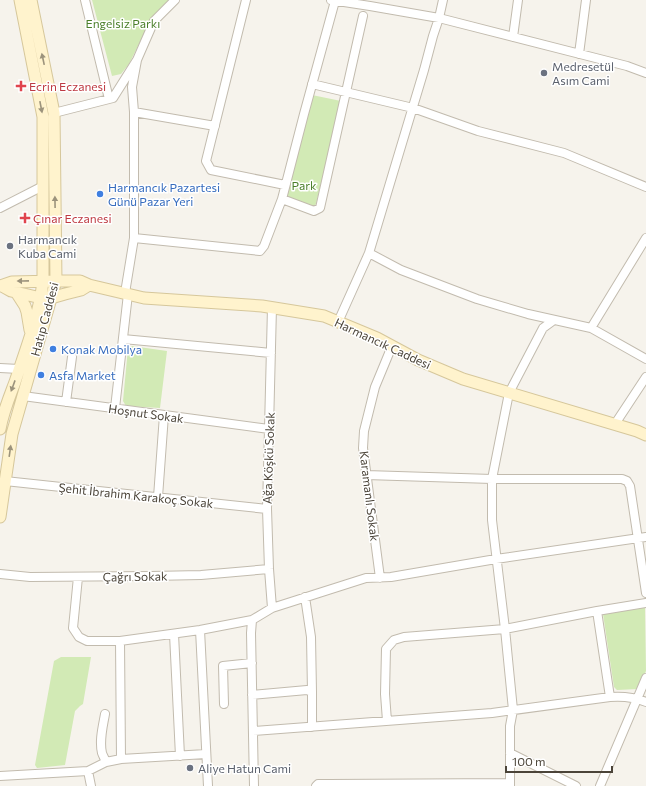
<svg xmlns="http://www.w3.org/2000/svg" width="646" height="786" font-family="Commissioner,sans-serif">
<rect width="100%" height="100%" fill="#f6f3ec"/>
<path fill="#d2eab5" d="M92,0H169L153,16L129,64L121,74L112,76Z
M312,95L341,101L316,204L313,207L288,198L286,192Z
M132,346L167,351L160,408L126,406L123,401L128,348Z
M645,607L646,671L638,689L617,690L614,687L603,614Z
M61,657H91L83,704L80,706L75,711L65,765L37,768L35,765L54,661Z"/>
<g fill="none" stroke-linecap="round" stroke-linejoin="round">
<g stroke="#c2bbae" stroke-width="10">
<path id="street" d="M85,0L109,99
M246,0L206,161L211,170L285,185
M331,0L370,6L439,18L627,66L646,73
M513,37L518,0
M579,54L586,0
M312,84L413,108L478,131L564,153L646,187
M134,112L215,126
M54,113L113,98L137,60L154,21L175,0
M282,199L314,211L320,208L363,16
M0,208L43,186
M134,238L260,251L264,246L282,199L304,114L335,1
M369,253L401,270L477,299L528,314L591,328L646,359
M125,293L134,238V112L132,87L137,60
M272,307L267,509L269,569L272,608
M338,322L369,253L424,70L433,36L439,18L443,0
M591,328L646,238
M123,339L271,353
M0,368L19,369
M23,396L269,429
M66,402L72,357
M115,408L128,294
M615,424L646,377
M366,475L492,479H622L627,481L630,486L646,593
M5,481L267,509
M158,497L164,415
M0,574L30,577L152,576L201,575L269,569
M78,577L73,628L79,637L87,641H120L200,630L252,620
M380,578L363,448L364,431L375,387L392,346
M305,597L311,637L312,692
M597,611L646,603
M200,630L208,786
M174,634L180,756
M120,641L121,759
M252,695L307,690L312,692V727
M224,704L223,666L252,663
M105,714C103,726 99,740 102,753C103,756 105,759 106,762
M387,721L385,694L386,649L394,640L404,637L505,629L597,611L610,697
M253,731L492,713L610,697C623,696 634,697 646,702
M510,753L576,786
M88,771L91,786
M0,776L88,771L106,762L121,759L206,754
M254,786L251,633L252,620L272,608L366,578L391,577L496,559L646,537
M316,786L318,784H329L510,783
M510,786V726L513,710L505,629L492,520V479L509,393L543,328L554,320
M600,786L646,678"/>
</g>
<g stroke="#d6c79b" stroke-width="13">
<path id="secondary" d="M0,286L12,282L56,281H80L89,285L144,298L262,306L324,316L377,338L418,360L463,379L637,431L646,435
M2,286L11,291L41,298H51L65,294L81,290L89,285
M16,292L25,306L27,312L30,330
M0,429C3,412 9,398 15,382C26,349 39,316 43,281V117L20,0
M0,517L12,434L56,281L54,113L31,0"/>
</g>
<use href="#street" stroke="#fff" stroke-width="8"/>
<use href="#secondary" stroke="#fff3cd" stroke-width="11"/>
</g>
<defs><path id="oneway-solid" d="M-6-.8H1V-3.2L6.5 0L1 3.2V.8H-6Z"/></defs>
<g fill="#9c937c">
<use href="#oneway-solid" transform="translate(43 59) rotate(-102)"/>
<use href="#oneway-solid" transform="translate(41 107) rotate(79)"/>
<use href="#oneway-solid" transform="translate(55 202) rotate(-91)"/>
<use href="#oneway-solid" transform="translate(23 281) rotate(179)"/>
<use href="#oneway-solid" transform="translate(13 386) rotate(110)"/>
<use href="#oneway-solid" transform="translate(10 451) rotate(-82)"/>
</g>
<g fill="#6b7280" stroke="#fff" stroke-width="1.5">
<circle cx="544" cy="73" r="4"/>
<circle cx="10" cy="246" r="4"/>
<circle cx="190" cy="768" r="4"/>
</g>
<g fill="#e0444e" stroke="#fff" stroke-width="1.5">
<path d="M19 80h4v4h4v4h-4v4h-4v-4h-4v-4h4z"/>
<path d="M23 212h4v4h4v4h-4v4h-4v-4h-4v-4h4z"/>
</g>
<g fill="#3f7fe0" stroke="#fff" stroke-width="1.5">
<circle cx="100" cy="194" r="4"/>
<circle cx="53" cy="349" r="4"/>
<circle cx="41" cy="375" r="4"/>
</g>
<g text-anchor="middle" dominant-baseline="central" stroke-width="3" stroke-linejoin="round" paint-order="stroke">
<g font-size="12" fill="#4a7f2a" stroke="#fff">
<text x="123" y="23">Engelsiz Parkı</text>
<text x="304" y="185">Park</text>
</g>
<g font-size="12" fill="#5b616d" stroke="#fff" text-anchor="start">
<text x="552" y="66">Medresetül<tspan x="552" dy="14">Asım Cami</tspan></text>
<text x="18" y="239">Harmancık<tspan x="18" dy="14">Kuba Cami</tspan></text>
<text x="198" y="768">Aliye Hatun Cami</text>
</g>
<g font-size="12" fill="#be3a42" stroke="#fff" text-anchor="start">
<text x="29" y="86">Ecrin Eczanesi</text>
<text x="33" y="218">Çınar Eczanesi</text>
</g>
<g font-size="12" fill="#366cbe" stroke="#fff" text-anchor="start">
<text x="108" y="187">Harmancık Pazartesi<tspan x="108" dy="14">Günü Pazar Yeri</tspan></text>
<text x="61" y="349">Konak Mobilya</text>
<text x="49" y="375">Asfa Market</text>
</g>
<g font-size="12" fill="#4b4439" stroke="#fff">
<text transform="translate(44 319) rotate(-75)">Hatıp Caddesi</text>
<text transform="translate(383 343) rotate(25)">Harmancık Caddesi</text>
<text transform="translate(146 413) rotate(8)">Hoşnut Sokak</text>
<text transform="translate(268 458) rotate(-88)">Ağa Köşkü Sokak</text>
<text transform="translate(136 495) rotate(6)">Şehit İbrahim Karakoç Sokak</text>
<text transform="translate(370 496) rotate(83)">Karamanlı Sokak</text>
<text transform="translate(135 576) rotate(-1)">Çağrı Sokak</text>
</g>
</g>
<path d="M506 766v6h106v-6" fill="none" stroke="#4b4439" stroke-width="2"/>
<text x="512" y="766" font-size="12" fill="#4b4439" stroke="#ffffff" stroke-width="3" paint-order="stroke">100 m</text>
</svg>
